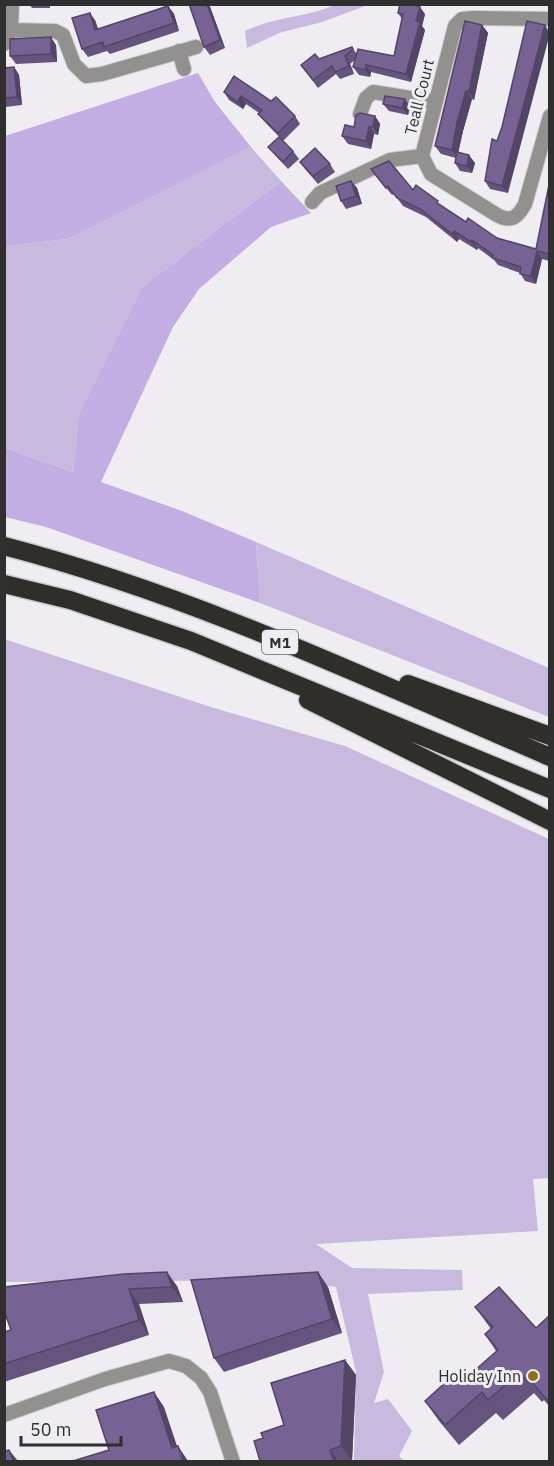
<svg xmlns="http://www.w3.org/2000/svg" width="554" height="1466" font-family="'IBM Plex Sans',sans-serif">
<rect width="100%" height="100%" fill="#efedf1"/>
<path fill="#c8badf" d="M335,5H368L322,22L279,33L247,48L245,31C275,16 306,18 335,5Z
M251,147L281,181L142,287L79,413L73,472L5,448L4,246L68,239Z
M256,542L549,668V717L260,603Z
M4,639L214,708L345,746L549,839L550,1178L533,1179L538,1231L316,1244L352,1268L462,1270L463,1290L368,1294L384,1372L374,1403L388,1399L412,1431L399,1456L404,1461H354L356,1372L336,1287L288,1280L5,1282Z"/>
<path fill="#c3aee3" d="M198,73L215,102L251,147L68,239L5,246V136Z
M281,181L311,213L271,227L199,289L173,327L101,482L182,511L256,542L260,603L46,527L5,517V448L73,472L79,413L142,287Z"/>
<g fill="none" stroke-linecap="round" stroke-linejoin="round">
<g stroke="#cccbce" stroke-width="16">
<path id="minor" d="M550,19L474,18L462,19L455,26L422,156L431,174L497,215C511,223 518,217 525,204L550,116
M11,30L55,31L63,35L74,64L86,76L102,74L196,47
M4,44L11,30L12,4
M179,51L184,69
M360,114L366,98L373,92L436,102
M312,202L320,193L390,160L422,156
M4,1415L105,1379L169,1361L186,1366L201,1378L210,1392L233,1462"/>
</g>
<g stroke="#cccbce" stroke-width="21">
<path id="highway" d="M4,546C193,595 371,680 550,757
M4,584L70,600L191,641L550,789
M408,684L550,736
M308,700L550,821"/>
</g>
<use href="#minor" stroke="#92918f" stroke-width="14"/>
<use href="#highway" stroke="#2f2e2a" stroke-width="18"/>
</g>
<path fill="#65547e" d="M29,4H50V8H32Z
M209,4L225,48L210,55L204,47Z
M168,6L174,14L179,31L110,54L107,51L88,57L82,49L95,20L98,29Z
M398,13L425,14L422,26L425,30L411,82L371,72L370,77L359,75L353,67L355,60L350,64L354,74L340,79L336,74L318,88L301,65L319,59L352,47L356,53L394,56L402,19Z
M482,25L488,33L474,100L472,99L463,131L458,153L475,163L472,173L460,171L455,163L456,158L441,154L435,146Z
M56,45L57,62L16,64L10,56Z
M14,67L19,75L22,105L5,107L4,68Z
M224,92L271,101L295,116L300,124L283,141L264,121L258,114L259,113L246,104L243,109L229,100Z
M383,104L410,107L408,115L389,111Z
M375,116L380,124L378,135L374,134L371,149L348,144L342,136L354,127Z
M497,141L508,193L490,189L485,181Z
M268,147L293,151L299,159L288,169L274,154Z
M300,162L330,164L335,172L318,184L305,169Z
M371,169L442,206L466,222L497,238L536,249L549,185V261L542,259L536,284L525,281L520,273L498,265L494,260L478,248L477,250L459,239L457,242L426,217L403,206L394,194L392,195Z
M351,181L357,188L362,204L346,209L341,201Z
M177,1286L183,1302L139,1304L149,1335L4,1382V1332L11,1330L7,1319L4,1320V1287Z
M328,1287L342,1333L224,1372L214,1358Z
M475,1307L536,1328L549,1316V1406L544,1400L542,1402L534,1393L503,1420L496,1413L459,1445L439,1421L425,1401L465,1379L496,1351L485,1334L491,1329Z
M345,1360L356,1375L352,1461H260L263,1438L284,1425Z"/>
<path fill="#534567" d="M207,4H209L225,48L220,40Z
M168,6L174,14L179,31L174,23Z
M420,7L425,14L422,26L425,30L411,82L406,74Z
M90,13L95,20L101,38L95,30Z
M482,25L488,33L474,100L469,92Z
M545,25L549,32V37L508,193L502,186Z
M51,37L56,45L57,62L51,54Z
M345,56L350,64L354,74L349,66Z
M366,65L371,72L370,77L365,70Z
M14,67L19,75L22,105L17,97Z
M466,91L472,99L463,131L457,158L452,150L457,123Z
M241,96L246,104L243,109L237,102Z
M405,99L410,107L408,115L402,108Z
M375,116L380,124L378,135L373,127Z
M369,127L374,134L371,149L366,141Z
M469,155L475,163L472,173L467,166Z
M351,181L357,188L362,204L356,196Z
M454,231L459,239L457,242L452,234Z
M472,240L478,248L477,250L471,242Z
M537,251L542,259L536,284L531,276Z
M167,1272L177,1286L183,1302L172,1287Z
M318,1272L328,1287L342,1333L332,1319Z
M129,1289L139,1304L149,1335L139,1320Z
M345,1360L356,1375L352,1461L341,1446Z
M154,1392L164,1407L182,1461L172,1448Z
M178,1446L188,1461H183Z
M9,1450L18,1461H13Z
M330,1450L338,1461H334Z"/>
<path fill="#766293" stroke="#534567" stroke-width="1.5" d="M189,4H207L220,40L204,47Z
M400,4H411L420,7L416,21L420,22L406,74L366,65L365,70L353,67L358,49L394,56L403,14L398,13Z
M168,6L174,23L104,47L103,42L82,49L72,18L90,13L95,30Z
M465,21L482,25L469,92L466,91L457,123L452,150L435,146Z
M527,21L545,25L502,186L485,181L492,139L497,141L502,127Z
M51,37V54L10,56V39Z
M352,47L353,49L345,56L349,66L335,72L332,66L313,80L301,65L315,54L319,59Z
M14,67L17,97L4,98V68Z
M234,76L271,101L276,97L295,116L278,133L258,114L262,110L241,96L237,102L224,92Z
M385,96L405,99L402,108L383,104Z
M360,113L375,116L373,127H369L366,141L342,136L345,125L354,127L356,115Z
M279,137L293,151L283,162L268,147Z
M315,148L330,164L313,176L300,162Z
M457,152L469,155L467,166L455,163Z
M389,161L413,190L416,185L438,201L437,203L466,222L468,218L497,238L536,249L549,185V254L537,251L531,276L520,274L521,267L493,258V255L472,240L471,242L454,231L452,234L420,209L397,198L388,186L386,188L371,169Z
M351,181L356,196L341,201L336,186Z
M167,1272L172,1287L129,1289L139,1320L4,1364V1332L11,1330L4,1310V1287L124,1274Z
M318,1272L332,1319L214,1358L191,1280Z
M499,1287L536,1328L549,1316V1402L530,1380L528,1382L520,1372L488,1400L482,1392L445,1425L425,1401L458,1371L465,1379L498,1350L485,1334L493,1327L475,1307Z
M345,1360L341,1446L330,1450L334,1461H260L254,1441L263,1438L261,1433L284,1425L271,1383Z
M154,1392L172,1448L178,1446L183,1461H73L109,1450L96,1410Z
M9,1450L13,1461H4V1451Z"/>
<circle fill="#907015" stroke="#efedf1" stroke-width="2" cx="533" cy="1376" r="6"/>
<g text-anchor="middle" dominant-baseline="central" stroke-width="6" stroke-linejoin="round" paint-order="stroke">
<rect fill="#efedf1" stroke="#69686a" stroke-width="1.5" x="262" y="630" width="36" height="24" rx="4.5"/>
<g font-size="15" font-weight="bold" fill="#2f2f30">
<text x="280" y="642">M1</text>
</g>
<g font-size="16" fill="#2f2f30" stroke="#efedf1">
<text transform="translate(419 97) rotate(-76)">Teall Court</text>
</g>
<g font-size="16" fill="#2f2f30" stroke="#efedf1" text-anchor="end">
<text x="521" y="1376">Holiday Inn</text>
</g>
</g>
<rect width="554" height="1466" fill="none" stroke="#2f2f30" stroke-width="12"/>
<path d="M21 1436v9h100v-9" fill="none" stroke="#2f2f30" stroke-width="3"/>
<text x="30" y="1436" font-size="18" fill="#2f2f30" stroke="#efedf1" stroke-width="4.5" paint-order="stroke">50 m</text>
</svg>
